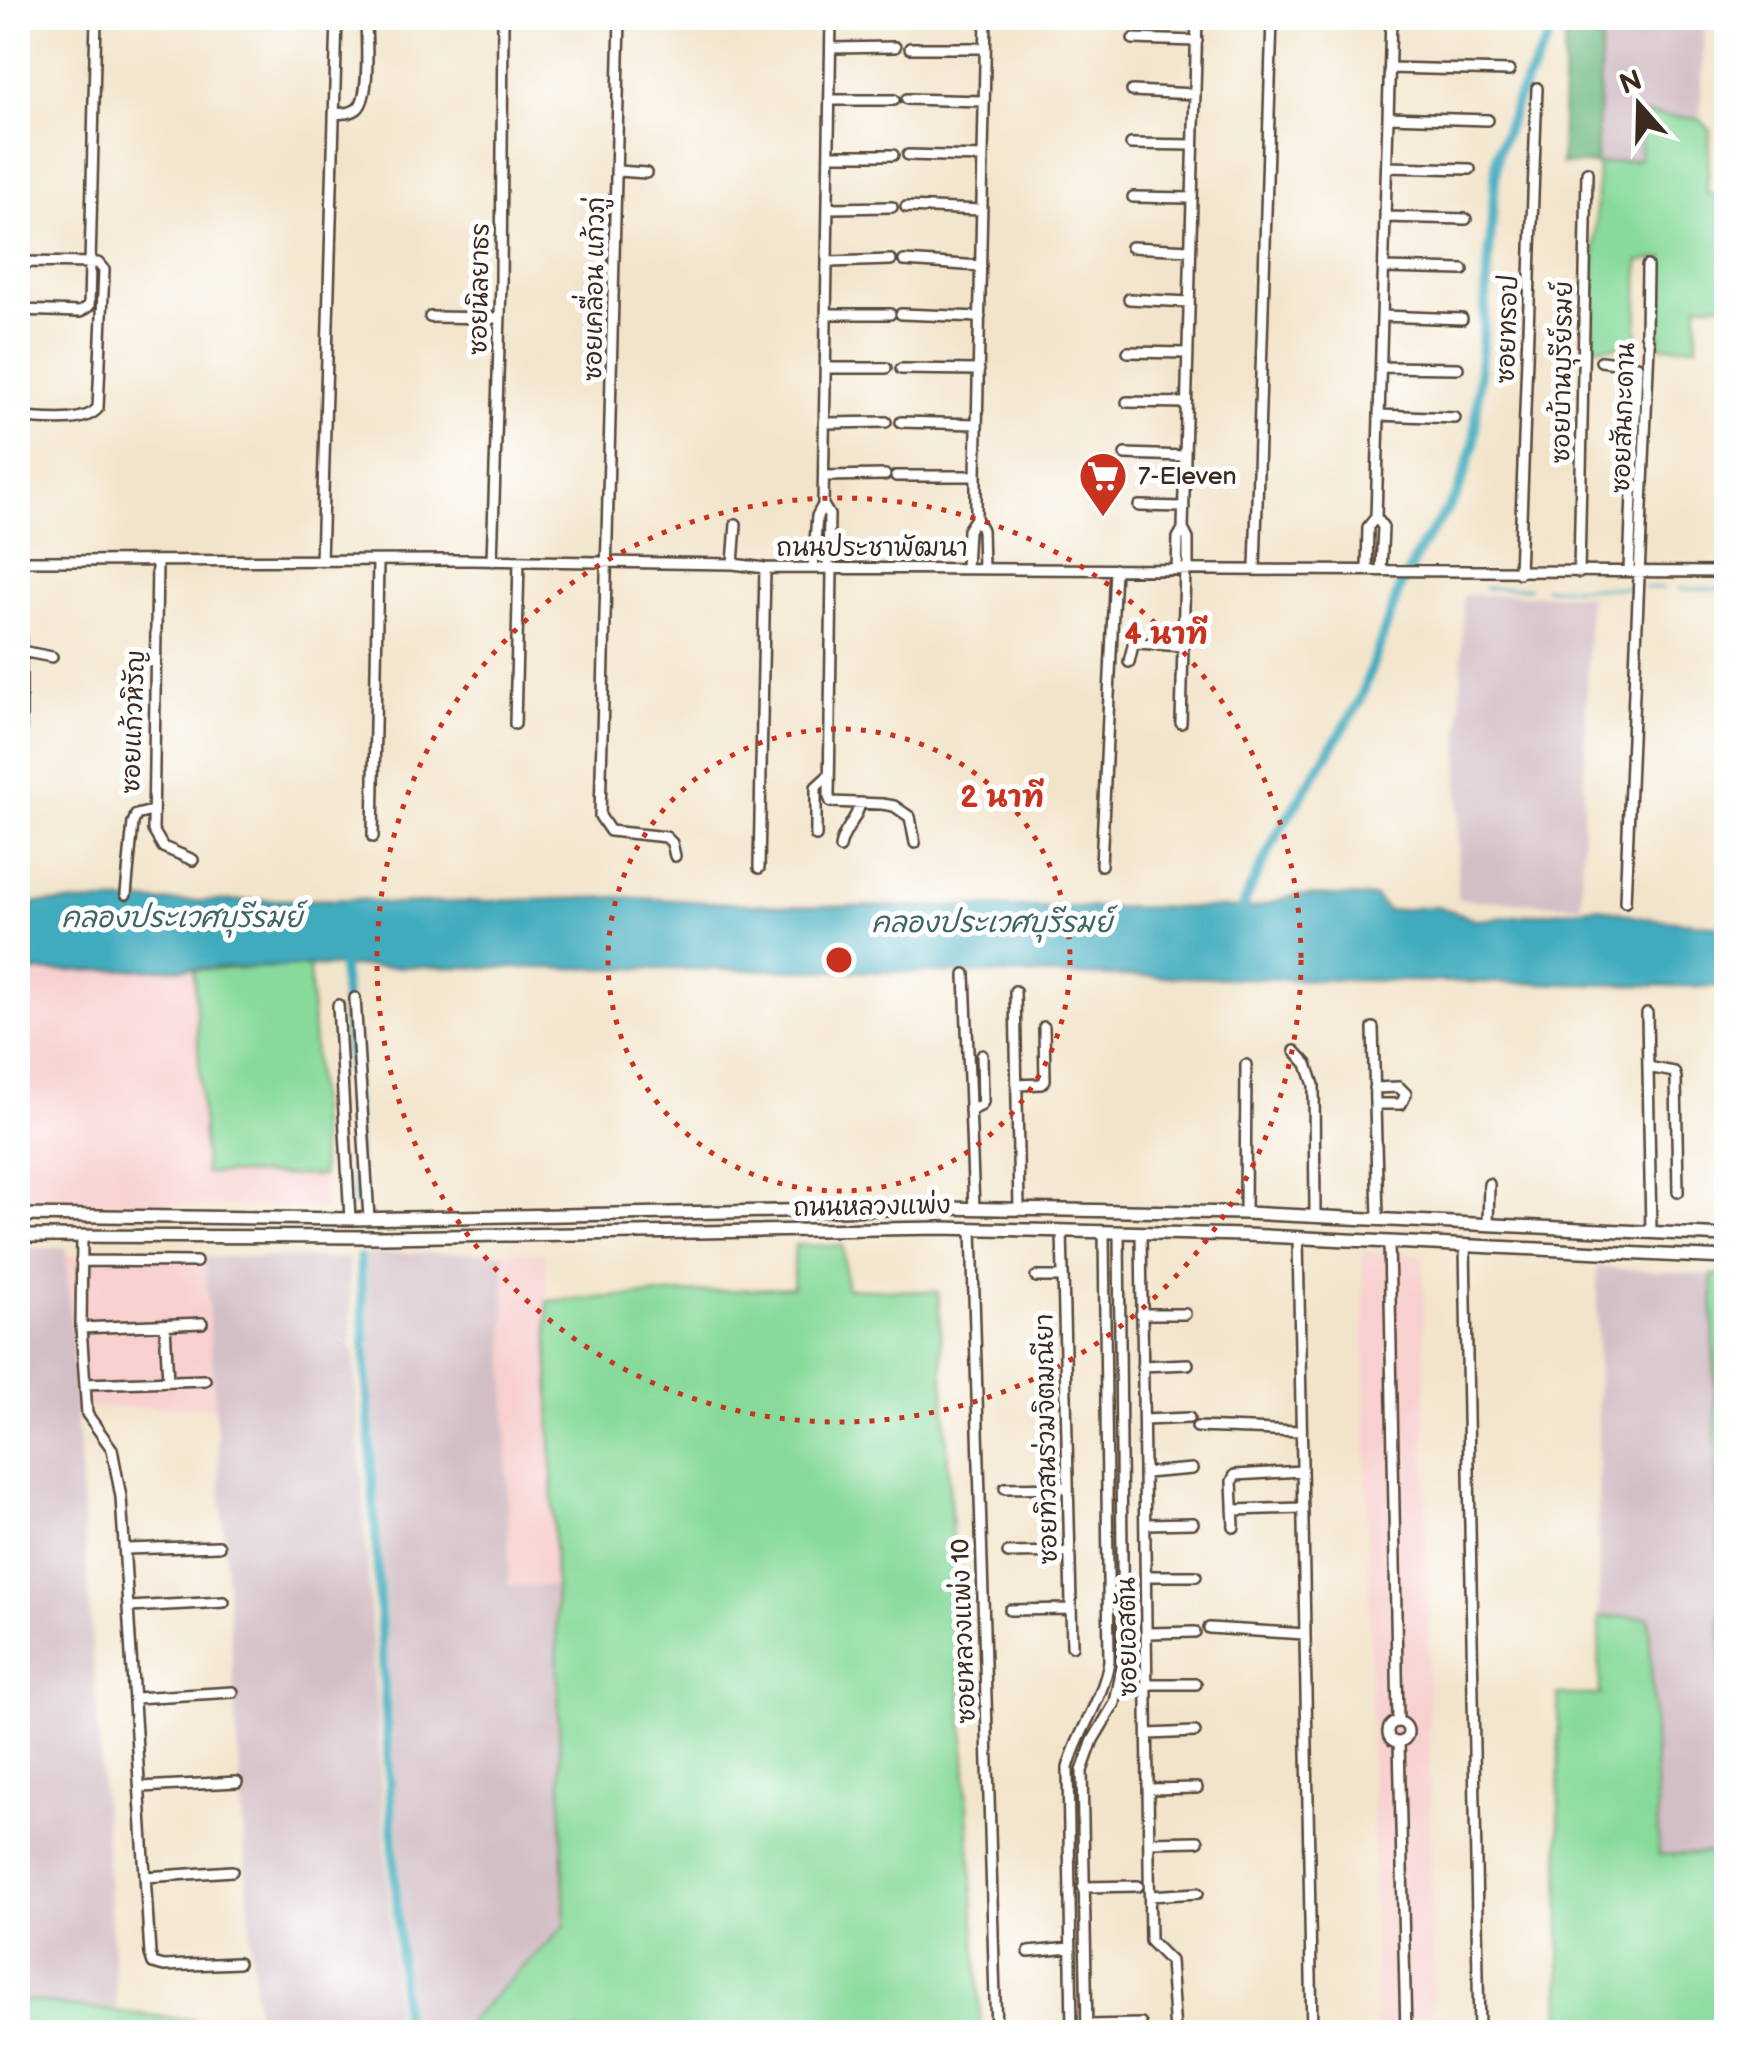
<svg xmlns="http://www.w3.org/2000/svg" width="1744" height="2050" font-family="'Balsamiq Sans','Playpen Sans Thai',sans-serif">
<rect width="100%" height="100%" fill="#fff"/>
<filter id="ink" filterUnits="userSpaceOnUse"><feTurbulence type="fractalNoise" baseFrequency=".01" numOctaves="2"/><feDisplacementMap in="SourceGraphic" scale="20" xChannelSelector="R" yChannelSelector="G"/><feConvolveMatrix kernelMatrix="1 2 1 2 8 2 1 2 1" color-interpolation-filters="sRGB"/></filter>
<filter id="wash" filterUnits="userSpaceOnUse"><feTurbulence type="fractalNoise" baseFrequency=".0048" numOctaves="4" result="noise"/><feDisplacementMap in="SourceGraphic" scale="40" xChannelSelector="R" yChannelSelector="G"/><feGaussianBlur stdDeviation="2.25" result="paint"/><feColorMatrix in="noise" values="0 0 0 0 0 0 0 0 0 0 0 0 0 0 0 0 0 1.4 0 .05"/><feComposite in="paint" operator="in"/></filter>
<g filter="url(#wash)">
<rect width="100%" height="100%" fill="#f2e4ca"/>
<path fill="#f7d0cf" d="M194,970L205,1173L322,1176L325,1208L18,1202V972Z
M504,1252L546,1253L554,1586L509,1587Z
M1363,1252L1423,1255L1433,2032H1376Z
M65,1255L205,1257L215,1407L73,1408Z"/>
<path fill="#d2bec5" d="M1646,18H1705L1700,119L1641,114L1640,159L1596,164L1602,26L1645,25Z
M1463,595H1589L1581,905L1457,899Z
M18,1248H65L117,2011L18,2000Z
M504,1252L509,1586H554L565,1926L464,2026L452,2032H410L366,1254Z
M205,1257L348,1258L397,2032H263L257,2028Z
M1597,1267L1712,1275L1726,1853L1659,1856L1649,1618L1599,1617Z"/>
<path fill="#88da9b" stroke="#62825c" stroke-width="2.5" d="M1641,114L1700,119L1710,130L1707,194L1726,197V304H1697V346H1659L1664,258L1639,261L1637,347H1592L1598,164L1640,159Z
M309,966L322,1176L205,1173L194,970Z
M795,1245L843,1246L846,1288L938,1292L981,2032H452L464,2026L565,1926L547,1301L793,1287Z
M1712,1275H1726V1843Z
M1599,1617H1649L1659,1855L1726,1853V2032H1561L1558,1695H1600Z
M18,2000L257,2028L263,2032H18Z"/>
<path fill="#6eba83" stroke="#547250" stroke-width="2.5" d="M1565,18H1646V25L1602,26L1596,164H1561Z"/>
<path fill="#3fabbd" stroke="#3d6a6e" stroke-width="2.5" d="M1297,895L1375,897L1388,911L1437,906L1479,920L1598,907L1637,917L1712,925L1726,930V987L786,970L309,966L18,972V903L361,899L392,904L619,897L785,906L1254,908Z"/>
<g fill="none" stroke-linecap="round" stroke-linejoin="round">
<path stroke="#3fabbd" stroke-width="2.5" d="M1485,588H1529
M1545,588H1629
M1645,588H1663
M1679,589H1726"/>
<path stroke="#3fabbd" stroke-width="10" d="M1239,919L1249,891L1278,833L1359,703L1399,590L1421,547L1457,495L1474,445L1497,155L1519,96L1559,18
M341,955L351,1067L357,1203
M360,1258L404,2032"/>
</g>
</g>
<g filter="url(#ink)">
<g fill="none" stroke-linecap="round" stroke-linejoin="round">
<g stroke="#564638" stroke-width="14">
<path id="minor" d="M620,18L600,816L610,831L666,837L672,843L675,856
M1391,18L1526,21
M1133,39L1197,41
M831,48L895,47
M910,48H985
M1390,68L1509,71
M1132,91L1195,94
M907,99L983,101
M830,100H894
M334,114C341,113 352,114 358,108C371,95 366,37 366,18
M1388,117L1488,120
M1131,144L1193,145
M830,155H893
M908,155L983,157
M1387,167L1470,169
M618,171L646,173
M1133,197L1191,198
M906,207L982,210
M830,208L892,207
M1385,217L1466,219
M1131,247L1190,250
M904,261L981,266
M18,262L98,263L104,270L98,408C83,426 40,418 18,418
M829,262L891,260
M1384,268L1463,270
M1129,299L1189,302
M18,310L80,312L89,306L96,18
M827,314H890
M901,314L980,317
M1382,316L1462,319
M430,317L500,318
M1128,352L1188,353
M1601,361L1637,366L1629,571
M1381,367L1458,368
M828,368H886
M901,369L979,370
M1127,402L1186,403
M1379,415L1455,418
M901,422L977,424
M827,423L886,422
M1125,454L1185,456
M825,476L885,475
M896,476H976
M823,505L829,515L828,568
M1139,506L1184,507
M18,561L467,560L733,564L765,568L1726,572
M321,561L337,18
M492,561L501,284L503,18
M157,562L153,830L163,847L193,860
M733,564L736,524
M813,568L817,516L823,505L831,18
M832,568L829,797L831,802L882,804L894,806L910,817L915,843
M966,568L968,530L976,518
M983,568L982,530L976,518V476L986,18
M1177,568L1178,538L1183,529
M1188,568V539L1183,529L1197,18
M1255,568L1272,18
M1367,570L1368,527L1376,517
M1381,570L1383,527L1376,517L1391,18
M1519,573L1537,88
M1579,573L1587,172
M21,651L52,657
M1129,662L1133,645L1137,643L1184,646
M1181,723L1185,568
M515,724L519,561
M21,738V561
M816,836V787L828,776
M373,837L378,561
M840,848C842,830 857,821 860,803
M1101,865L1115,569
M759,868L765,568
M126,894L133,823L136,815L152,811
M1625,902L1649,344L1646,334L1647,266
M965,974L974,1209
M1015,991L1019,1209
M355,998L369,1218
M338,1005L350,1219
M1647,1013L1651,1232
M1373,1028L1378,1219
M1295,1051L1307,1064L1314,1085L1315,1217
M1648,1067L1674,1072L1676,1078L1678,1192
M1017,1085L1041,1084L1045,1080L1044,1027
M1374,1088L1399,1087L1406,1094L1401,1104H1375
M970,1111L980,1106L983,1102L982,1055
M1245,1213L1246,1065
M1488,1225L1489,1184
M972,1229L996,2032
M1062,1231L1072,1646
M1141,1233L1150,1941L1170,1961L1175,2032
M82,1236L81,1328L87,1414L112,1449L121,1497L150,1954L153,1963L164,1966L238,1963
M1298,1237L1312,2032
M1389,1242L1398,1722
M1465,1245L1479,2032
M81,1261L196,1262
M1036,1277H1063
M1141,1314H1185
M165,1325L168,1381
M81,1328L202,1323
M1142,1366L1188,1364
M85,1384L205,1380
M1144,1420L1189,1418
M1197,1427L1301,1431
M1145,1473L1192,1469
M1005,1488L1068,1487
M1233,1510L1303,1508
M1146,1524L1193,1523
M1234,1527L1232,1481L1235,1475L1302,1471
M126,1549L219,1546
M1008,1553L1068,1552
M1147,1576H1196
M129,1607L224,1602
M1010,1610L1071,1609
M1209,1628L1305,1634
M1148,1633L1195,1632
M1148,1684H1196
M135,1698L233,1692
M1388 1732a10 10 0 1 1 20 0a10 10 0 1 1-20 0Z
M1149,1734L1195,1732
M1399,1742L1406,2032
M141,1787L237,1782
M1149,1789L1197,1788
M1150,1842L1198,1841
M146,1877L232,1871
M1083,1887L1138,1886
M1150,1896L1198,1893
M1029,1952L1070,1948
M1087,2025L1141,2024
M1072,2032L1068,1768C1078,1730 1103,1701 1109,1661L1104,1233
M1087,2032L1082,1771L1093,1740L1115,1703L1123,1663L1119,1233"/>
</g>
<g stroke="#564638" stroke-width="16">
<path id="major" d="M18,1215L353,1219L941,1208L1245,1213L1726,1236
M18,1236L382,1237L941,1228L1245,1235L1726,1258"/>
</g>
<use href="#minor" stroke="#fff" stroke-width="9"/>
<use href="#major" stroke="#fff" stroke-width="11"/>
</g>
</g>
<g fill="none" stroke="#c8321e" stroke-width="5" stroke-dasharray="5 10">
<circle cx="839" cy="960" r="231"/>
<circle cx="839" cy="960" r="462"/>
</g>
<defs>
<g id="supermarket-pin" transform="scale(2.5)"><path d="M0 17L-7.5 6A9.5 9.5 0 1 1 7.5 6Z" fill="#c8321e" stroke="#fff"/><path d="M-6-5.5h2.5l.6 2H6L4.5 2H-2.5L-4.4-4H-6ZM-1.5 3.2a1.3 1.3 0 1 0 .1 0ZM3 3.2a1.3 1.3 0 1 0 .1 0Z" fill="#fff"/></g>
</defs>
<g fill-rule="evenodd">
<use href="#supermarket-pin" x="1103" y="476"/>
</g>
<g text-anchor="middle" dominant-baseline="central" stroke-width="10" stroke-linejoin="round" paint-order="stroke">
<g font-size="25" fill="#3b2a1e" stroke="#fff">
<text transform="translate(480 289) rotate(-89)">ซอยนิลยาธร</text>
<text transform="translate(595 289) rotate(-89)">ซอยเคลื่อน แก้วภู่</text>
<text transform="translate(1508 329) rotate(-88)">ซอยทรอป</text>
<text transform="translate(1563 372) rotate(-89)">ซอยบ้านบุรีย์รมย์</text>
<text transform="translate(1624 418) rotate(-88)">ซอยสันกะดาน</text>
<text x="872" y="548">ถนนประชาพัฒนา</text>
<text transform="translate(134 722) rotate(-88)">ซอยแก้วหิรัญ</text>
<text transform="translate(872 1207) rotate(-1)">ถนนหลวงแพ่ง</text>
<text transform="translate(1047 1439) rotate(-91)">ซอยทิวสนร่วมจิตมณียา</text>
<text transform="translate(964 1631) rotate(-92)">ซอยหลวงแพ่ง 10</text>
<text transform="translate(1128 1637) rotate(-91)">ซอยเอสตัน</text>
</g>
<g font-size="25" fill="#3b2a1e" stroke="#fff" text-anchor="start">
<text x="1138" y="476">7-Eleven</text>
</g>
<g font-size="28" font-style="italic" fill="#3d6466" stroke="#fff">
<text x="182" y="918">คลองประเวศบุรีรมย์</text>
<text x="992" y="923">คลองประเวศบุรีรมย์</text>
</g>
</g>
<circle cx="839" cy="960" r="15" fill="#c8321e" stroke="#fff" stroke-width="5"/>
<g font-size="30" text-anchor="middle" font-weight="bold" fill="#c8321e" stroke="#fff" stroke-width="10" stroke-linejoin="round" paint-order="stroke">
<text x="1166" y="644">4 นาที</text>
<text x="1002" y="807">2 นาที</text>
</g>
<rect width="1744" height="2050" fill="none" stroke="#fff" stroke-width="60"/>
<g transform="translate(1639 105) rotate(340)" stroke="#ffffff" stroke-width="8" paint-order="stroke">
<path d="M0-8L18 38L0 25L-18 38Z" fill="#3b2a1e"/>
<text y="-15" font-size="28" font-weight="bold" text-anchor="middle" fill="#3b2a1e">N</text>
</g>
</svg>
